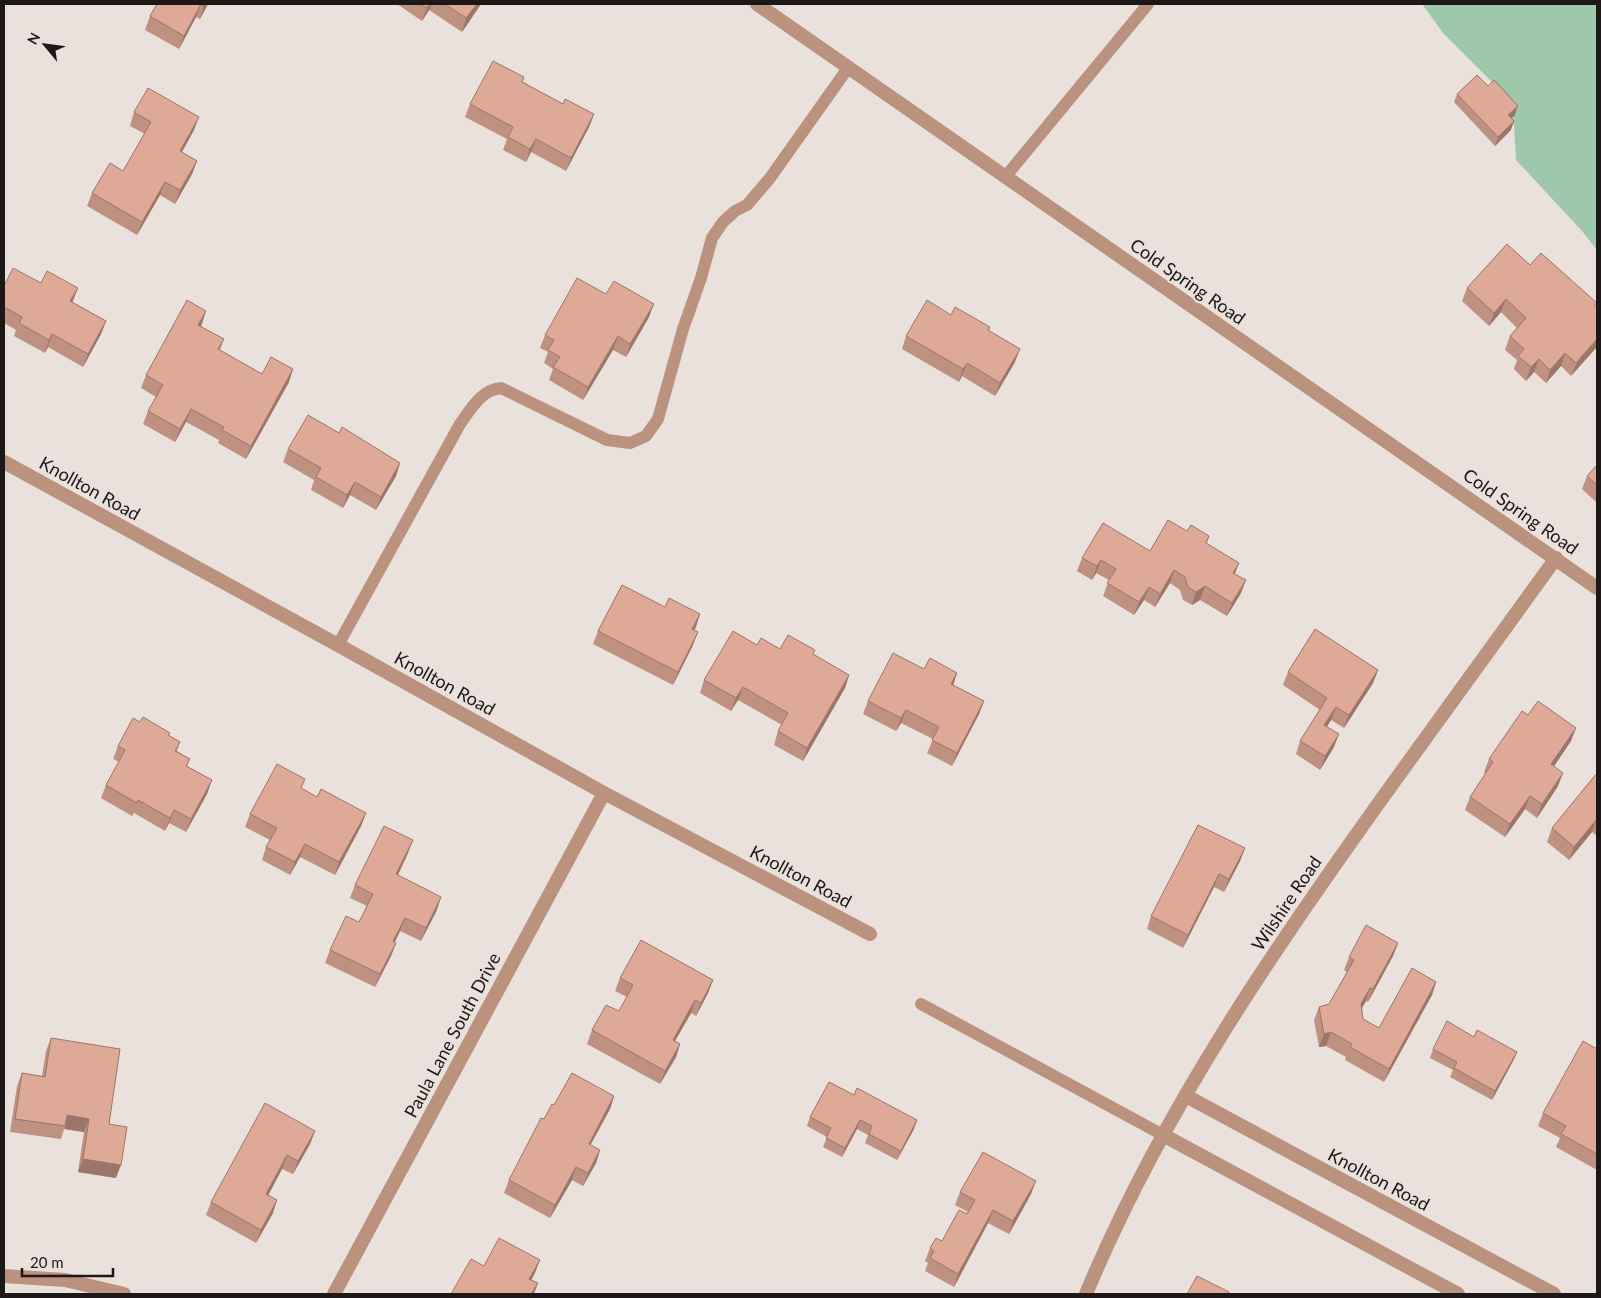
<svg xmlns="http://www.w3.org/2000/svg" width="1601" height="1298" font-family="Lato,sans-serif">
<rect width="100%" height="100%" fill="#eae1dc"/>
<path fill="#9ec8ac" d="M1422,4H1597V250L1582,231L1516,160L1514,126L1492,82L1443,33Z"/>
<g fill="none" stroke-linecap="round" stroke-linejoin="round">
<path stroke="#ba927d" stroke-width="12" d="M1006,176L1148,4
M338,645L460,424C471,409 481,390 501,388L607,440L630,443L646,436L658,419L683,329L701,278L712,238L723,222L735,211L747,205L770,178L848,68
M921,1004L1163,1135"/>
<path stroke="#ba927d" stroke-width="14" d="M4,462L338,645L604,793L870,934
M1186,1096L1554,1294
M1163,1135L1458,1294
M4,1276L65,1280L124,1294
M334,1294L604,793
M1086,1294C1162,1111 1276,946 1391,786C1446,710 1501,634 1556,558"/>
<path stroke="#ba927d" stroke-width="14" d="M757,4L1597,588"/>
</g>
<path fill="#bf9181" d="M157,4H208L200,19L196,17L179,49L145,30L150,16Z
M397,4H481L462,32L429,10L422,21Z
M523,82L563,104L594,114L589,127L566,171L531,152L526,162L503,150L507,139L465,117L470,104Z
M1457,94L1515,115L1511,118V130L1495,146L1454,102Z
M134,112L194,130L182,152L197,161L192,174L175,204L160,195L137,235L87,206L92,193L123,171L145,134L130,126Z
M1530,265L1597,308L1571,376L1561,366L1546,383L1534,372L1526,381L1514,369L1517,360L1505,350L1510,336L1517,328L1501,312L1489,326L1462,301L1467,288Z
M4,286L72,302L106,321L101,334L83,367L48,347L45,353L14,336L16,330L4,323Z
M606,294L649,317L626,357L613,350L583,400L549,380L553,369L544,363L548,352L540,348L545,335Z
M951,315L990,327L989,330L1015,362L995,396L962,376L959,382L902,349L906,336Z
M202,324L200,326L224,339L220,350L262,374L289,382L246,459L218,443L219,440L186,422L175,442L143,424L148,411L156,397L141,388L146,375Z
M339,433L400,463L396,476L376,510L350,495L343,508L311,490L314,480L283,462L288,449Z
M1597,465V503L1582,489L1587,476Z
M1187,531L1209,536L1207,543L1235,574L1241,593L1227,616L1200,600L1192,605L1183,600L1180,590L1170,583L1155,607L1144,600L1134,615L1103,596L1109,580L1096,573L1092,580L1077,571L1082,558L1150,551Z
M665,607L700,614L694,630L693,645L673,685L593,644L598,631Z
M757,645L813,655L849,675L845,688L803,761L774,745L778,731L782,725L738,700L731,711L700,693L704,680Z
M1378,670L1373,683L1344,728L1331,720L1327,726L1334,747L1320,770L1296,754L1300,741L1320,710L1283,685L1288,672Z
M953,685L984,701L979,714L952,766L927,753L933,739L901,723L896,731L863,714L868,701Z
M1528,715L1571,741L1554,766L1558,786L1537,818L1525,809L1505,837L1465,810L1470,797L1486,774L1484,772L1489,759Z
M140,722L170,733L169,736L180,742L177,751L190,759L187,766L212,780L207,794L186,832L169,823L165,831L134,813L132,816L101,798L106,785L119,762L113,759L118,746Z
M1597,773V836L1592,832L1569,860L1547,842L1552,828Z
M302,789L317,797L366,813L361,826L335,875L300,857L290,875L262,860L266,847L270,840L245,827L250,814Z
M1245,848L1240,861L1224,892L1214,887L1183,948L1147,929L1151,916Z
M408,853L398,875L437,910L421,941L400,931L395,942L396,943L391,956L375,987L325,963L330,950L359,922L367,906L350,898L355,885Z
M1398,943L1393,956L1368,1002L1366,1001L1362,1008L1363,1019L1379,1028L1436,982L1432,995L1384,1082L1345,1060L1346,1057L1326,1046L1319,1047L1314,1020L1319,1007L1329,1004L1347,972L1344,970L1349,957Z
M620,978L713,980L708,993L696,1016L691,1013L675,1041L680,1044L676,1057L660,1084L587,1044L592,1030L619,1011L627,997L615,991Z
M1474,1037L1517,1052L1513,1061L1492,1100L1450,1077L1453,1070L1430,1058L1433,1049Z
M51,1038L109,1124L116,1178L78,1172L84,1132L64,1129L61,1139L10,1132L17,1086L22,1073L42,1076L46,1051Z
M1597,1049V1170L1556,1147L1560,1138L1538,1126L1543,1113Z
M829,1082L914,1129L897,1160L865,1143L868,1135L857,1129L842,1157L823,1147L827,1137L807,1126L810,1117Z
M614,1096L610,1109L590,1145L600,1150L596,1163L583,1186L572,1180L550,1218L504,1193L509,1180L544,1119L554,1105Z
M315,1131L310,1144L293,1174L282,1169L268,1195L273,1213L256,1243L206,1215L211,1202Z
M960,1192L1031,1194L1009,1234L988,1223L954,1287L925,1271L928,1263L925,1261L930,1248L942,1241L968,1212L955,1205Z"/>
<path fill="#9b7669" d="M201,4L196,17L179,49L184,36Z
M206,4H208L200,19L204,6Z
M430,4H432L429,10L422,21L427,8Z
M477,4H481L462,32L466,18Z
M1518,106L1515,115L1505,124L1508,115Z
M594,114L589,127L566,171L571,158Z
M199,117L194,130L175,164L180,151Z
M1514,121L1511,130L1495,146L1498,137Z
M536,139L531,152L526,162L530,149Z
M197,161L192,174L175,204L180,190Z
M165,182L160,195L137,235L142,222Z
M78,288L73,301L65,314L70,301Z
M1506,299L1501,312L1489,326L1494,313Z
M654,304L649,317L626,357L630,344Z
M206,311L202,324L194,338L198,325Z
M106,321L101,334L83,367L88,354Z
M52,334L48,347L45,353L49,340Z
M618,336L613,350L583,400L588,387Z
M1597,339V347L1571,376L1576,363Z
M1020,349L1015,362L995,396L1000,383Z
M1565,353L1561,366L1546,383L1550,370Z
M1539,359L1534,372L1526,381L1531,367Z
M967,363L962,376L959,382L963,369Z
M293,369L289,382L246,459L251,446Z
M191,409L186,422L175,442L180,429Z
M400,463L396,476L376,510L381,497Z
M355,482L350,495L343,508L347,495Z
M1101,560L1096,573L1092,580L1097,566Z
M1239,563L1234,576L1233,573Z
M1174,570L1170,583L1155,607L1160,594Z
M1246,580L1241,593L1227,616L1232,603Z
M1205,586L1200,600L1192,605L1196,592Z
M1149,587L1144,600L1134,615L1139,602Z
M700,614L696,627L687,643L692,629Z
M698,632L693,645L673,685L678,672Z
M1378,670L1373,683L1344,728L1349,715Z
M957,673L953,686L951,684Z
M849,675L845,688L803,761L807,748Z
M743,687L738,700L731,711L736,698Z
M984,701L979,714L952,766L957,753Z
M1336,707L1331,720L1320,738L1324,725Z
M906,710L901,723L896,731L901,718Z
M1576,728L1571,741L1546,778L1551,764Z
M1339,734L1334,747L1320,770L1325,756Z
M1563,773L1558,786L1537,818L1542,804Z
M212,780L207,794L186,832L191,819Z
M1530,796L1525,809L1505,837L1510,824Z
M174,810L169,823L165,831L170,818Z
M366,813L361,826L335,875L339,862Z
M1597,818L1592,832L1569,860L1574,847Z
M413,840L408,853L392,887L396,874Z
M305,844L300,857L290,875L295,862Z
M1245,848L1240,861L1224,892L1229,879Z
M1219,874L1214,887L1183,948L1188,935Z
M441,897L437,910L421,941L426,928Z
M405,918L400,931L388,955L393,941Z
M396,943L391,956L375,987L380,974Z
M1398,943L1393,956L1368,1002L1373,989Z
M713,980L708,993L696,1016L701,1003Z
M1436,982L1432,995L1384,1082L1389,1069Z
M1370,988L1366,1001L1357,1017L1361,1004Z
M695,1000L691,1013L668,1053L673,1040Z
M1331,1032L1326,1046L1319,1047L1324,1034Z
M680,1044L676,1057L660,1084L665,1071Z
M1517,1052L1513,1061L1492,1100L1495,1091Z
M614,1096L610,1109L584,1157L589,1144Z
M67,1115L89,1119L84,1132L65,1129Z
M860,1120L857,1129L842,1157L845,1148Z
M917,1120L914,1129L897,1160L901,1151Z
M315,1131L310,1144L293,1174L298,1161Z
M600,1150L596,1163L583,1186L588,1173Z
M287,1155L282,1169L262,1207L266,1194Z
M83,1159L121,1165L116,1178L78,1172Z
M576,1167L572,1180L550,1218L555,1205Z
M1036,1181L1031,1194L1009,1234L1013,1221Z
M277,1200L273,1213L256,1243L261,1230Z
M993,1210L988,1223L954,1287L958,1274Z
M540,1260L535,1273L525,1292L529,1279Z
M538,1283L534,1294H531Z"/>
<path fill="#dea996" stroke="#9b7669" d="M157,4H206L204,6L201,4L184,36L150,16Z
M420,4H430L427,8Z
M445,4H477L466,18Z
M493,61L524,77L522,82L563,104L565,99L594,114L571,158L536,139L530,149L508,137L513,127L470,104Z
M1477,75L1488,86L1494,80L1518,106L1508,115L1514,121L1498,137L1457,94Z
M148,88L199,117L180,151L197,161L180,190L165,182L142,222L92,193L110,163L123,171L151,122L134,112Z
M1507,244L1530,265L1541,253L1597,303L1594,305L1597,308V339L1576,363L1565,353L1550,370L1539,359L1531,367L1518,356L1524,349L1510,336L1526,318L1506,299L1494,313L1467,288Z
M13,268L41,283L47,271L78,288L70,301L106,321L88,354L52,334L49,340L19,323L22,317L4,307V286Z
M577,278L606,294L614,281L654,304L630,344L618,336L588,387L553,367L560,357L548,350L554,340L545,335Z
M187,300L206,311L198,325L224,339L218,349L262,374L271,357L293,369L251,446L222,430L224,427L191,409L180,429L148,411L163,385L146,375Z
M927,300L951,315L955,307L990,327L988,330L1020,349L1000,383L967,363L963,369L906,336Z
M308,415L339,433L342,427L400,463L381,497L355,482L347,495L316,477L321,468L288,449Z
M1597,465V485L1587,476Z
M1168,520L1187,531L1191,525L1209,536L1206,543L1239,563L1233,573L1246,580L1232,603L1205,586L1196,592L1188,587L1185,577L1174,570L1160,594L1149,587L1139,602L1107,583L1116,569L1101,560L1097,566L1082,558L1103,523L1150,551Z
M622,585L665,607L669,598L700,614L692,629L698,632L678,672L598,631Z
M1315,629L1378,670L1349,715L1336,707L1324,725L1339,734L1325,756L1300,741L1327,698L1288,672Z
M733,631L757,645L761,638L780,649L788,635L815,650L813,654L849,675L807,748L778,731L788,713L743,687L736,698L704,680Z
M893,653L924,669L930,658L957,673L951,684L984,701L957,753L932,740L939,727L906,710L901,718L868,701Z
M1538,701L1576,728L1551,764L1563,773L1542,804L1530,796L1510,824L1470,797L1493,762L1489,759L1522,711L1528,715Z
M143,717L170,733L168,735L180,742L175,751L190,759L186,766L212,780L191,819L174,810L170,818L138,800L137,803L106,785L125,750L118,746L133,718L140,722Z
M277,764L305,779L301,788L317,797L321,789L366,813L339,862L305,844L295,862L266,847L277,828L250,814Z
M1597,773V819L1574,847L1552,828Z
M1198,825L1245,848L1229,879L1219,874L1188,935L1151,916Z
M384,826L413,840L396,874L441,897L426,928L405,918L393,941L396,943L380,974L330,950L346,916L359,922L373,894L355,885Z
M1366,925L1398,943L1373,989L1370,988L1361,1004L1363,1019L1379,1028L1412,968L1436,982L1389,1069L1350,1047L1352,1044L1331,1032L1324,1034L1319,1007L1329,1004L1354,960L1349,957Z
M641,940L713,980L701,1003L695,1000L673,1040L680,1044L665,1071L592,1030L606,1005L619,1011L633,985L620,978Z
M1447,1021L1474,1037L1477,1030L1517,1052L1495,1091L1454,1068L1457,1062L1433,1049Z
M51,1038L120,1049L109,1124L127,1127L121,1165L83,1159L89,1119L67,1115L65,1126L15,1119L22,1073L45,1077Z
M1583,1041L1597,1049V1154L1561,1134L1566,1126L1543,1113Z
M572,1073L614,1096L589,1144L600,1150L588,1173L576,1167L555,1205L509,1180L541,1118L544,1119L552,1104L554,1105Z
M829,1082L854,1095L857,1088L917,1120L901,1151L869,1134L872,1126L860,1120L845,1148L826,1138L831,1128L810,1117Z
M265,1103L315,1131L298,1161L287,1155L266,1194L277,1200L261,1230L211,1202Z
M983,1152L1036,1181L1013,1221L993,1210L958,1274L930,1258L934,1251L930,1248L936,1238L942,1241L959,1210L967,1214L975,1200L960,1192Z
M499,1238L540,1260L529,1279L538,1283L531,1294H451L471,1259L484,1266Z
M1197,1276L1229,1292L1228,1294H1187Z"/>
<g text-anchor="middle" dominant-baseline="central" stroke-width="4.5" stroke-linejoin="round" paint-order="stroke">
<g font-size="18" fill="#1c1817" stroke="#eae1dc">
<text transform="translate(1188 281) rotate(35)">Cold Spring Road</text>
<text transform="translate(90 488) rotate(29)">Knollton Road</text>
<text transform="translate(1521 511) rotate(35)">Cold Spring Road</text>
<text transform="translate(445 683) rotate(29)">Knollton Road</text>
<text transform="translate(801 876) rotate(28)">Knollton Road</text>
<text transform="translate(1286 903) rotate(-56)">Wilshire Road</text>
<text transform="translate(452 1035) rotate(-62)">Paula Lane South Drive</text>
<text transform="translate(1379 1179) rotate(28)">Knollton Road</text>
</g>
</g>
<rect width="1601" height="1298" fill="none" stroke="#1c1817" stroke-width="10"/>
<g transform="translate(45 45) rotate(299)" stroke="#eae1dc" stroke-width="4" paint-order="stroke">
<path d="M0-4L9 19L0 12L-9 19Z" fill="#1c1817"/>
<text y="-8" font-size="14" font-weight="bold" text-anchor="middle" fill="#1c1817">N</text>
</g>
<path d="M22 1268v8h91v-8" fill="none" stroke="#1c1817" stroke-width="2.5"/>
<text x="30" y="1268" font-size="15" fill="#1c1817" stroke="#eae1dc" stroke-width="4" paint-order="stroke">20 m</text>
</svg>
